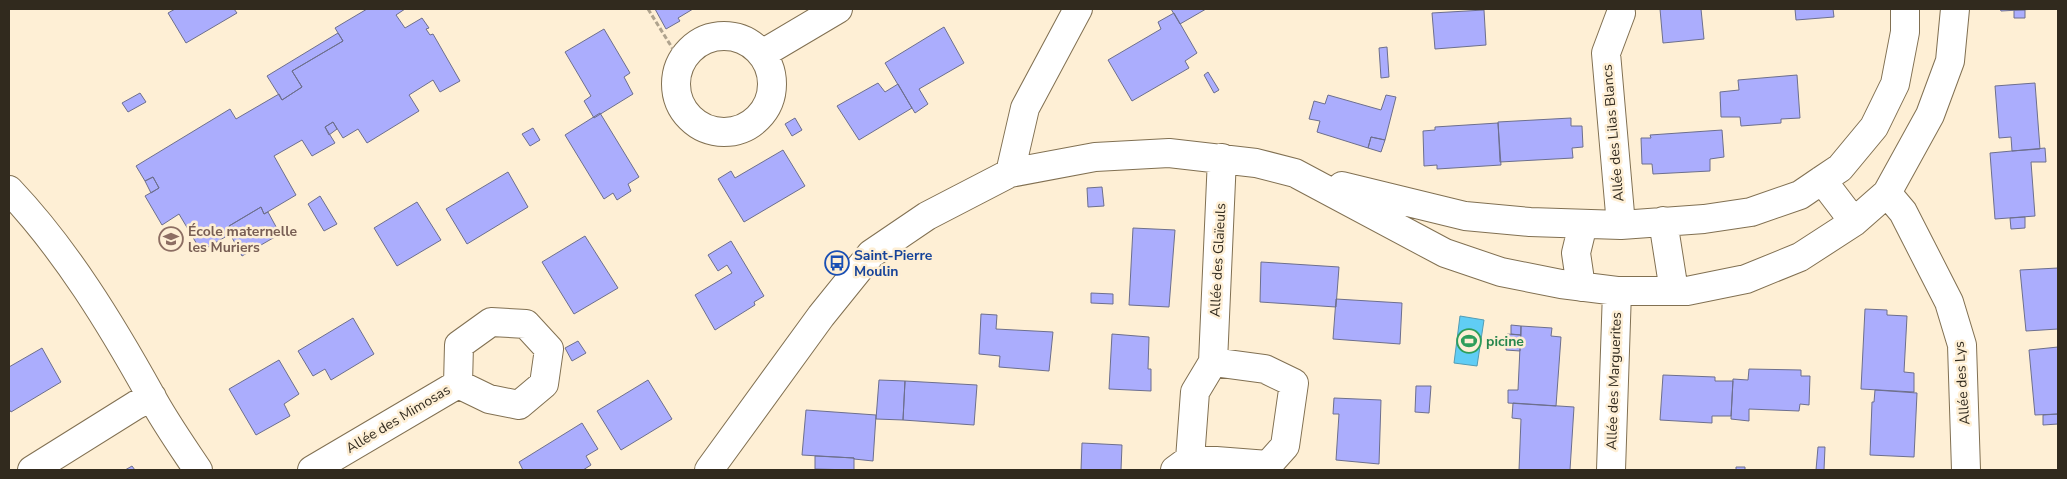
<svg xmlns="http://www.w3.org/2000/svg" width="2067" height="479" font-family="'Nunito Sans',sans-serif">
<rect width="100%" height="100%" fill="#feefd5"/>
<path fill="#60cdf5" stroke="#529cb4" d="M1460,316L1484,320L1477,366L1454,363Z"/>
<path fill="#abadfd" stroke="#6d6f8d" d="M175,9H234L237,13L186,43L168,13Z
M367,9H405L396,15L405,28L422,18L429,28L426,29L430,35L433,34L460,81L440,92L433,80L409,95L419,111L367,143L358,129L343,138L333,122L325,127L335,143L312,156L302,140L274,156L296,195L264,214L261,207L229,226L232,233L201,251L179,214L162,225L145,196L159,188L153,177L145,181L136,166L230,109L236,119L279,94L282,100L302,87L292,71L343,41L335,28Z
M655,9H693L678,18L680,21L666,29Z
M1171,9H1206L1180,24Z
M1660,9H1701L1704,39L1663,43Z
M1795,9H1833L1834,17L1796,20Z
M2000,9H2038L2001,11Z
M1484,10L1486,45L1435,49L1432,13Z
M2014,10H2025V18H2014Z
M1174,13L1197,53L1185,61L1189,68L1132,101L1108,60L1161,29L1158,22Z
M944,27L964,63L919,89L928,104L915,113L885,63Z
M604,29L630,73L624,77L633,94L594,118L584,101L591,96L565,52Z
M338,33L343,41L292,71L302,87L282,100L267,76Z
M1387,47L1389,77L1381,78L1379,48Z
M1208,72L1219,90L1214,93L1204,75Z
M1797,75L1800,118L1781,119V123L1741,126L1740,117H1721L1720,92L1739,90L1738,80Z
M878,83L885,92L898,84L912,108L859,140L837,106Z
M2035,83L2040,149L2012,151L2011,137L1999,138L1995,86Z
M140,93L146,102L128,112L122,103Z
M1328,95L1381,110L1386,95L1396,97L1385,140L1371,137L1368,148L1317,132L1320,121L1309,119L1314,101L1325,104Z
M600,113L639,177L628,184L631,191L617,200L613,193L604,199L565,135Z
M795,118L802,130L792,136L785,124Z
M1571,118V126H1582L1583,147L1572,148L1573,158L1500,162L1498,122Z
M333,122L337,129L329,135L325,127Z
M1498,123L1501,165L1437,169V165L1424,166L1423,131L1435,130V127Z
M533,128L540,140L530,146L522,134Z
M1722,130L1724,157L1710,159V171L1653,174L1652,164H1642L1641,138H1651L1650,135Z
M1371,137L1385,140L1381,152L1368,148Z
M2045,148L2046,162H2031L2035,216L1995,219L1990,153Z
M783,150L805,186L744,222L718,179L731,171L735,178Z
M508,172L528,207L467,244L446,209Z
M153,177L159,188L151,193L145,181Z
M1102,187L1104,206L1088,207L1087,188Z
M320,196L337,224L324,231L308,204Z
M417,202L441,240L397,266L374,228Z
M261,207L264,214L268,212L280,234L242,256L230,234L232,233L229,226Z
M2025,217V228L2011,229L2010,218Z
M1133,228L1175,230L1169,307L1129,305Z
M585,236L618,288L574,314L542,262Z
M731,241L764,296L754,302L755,305L715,330L695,295L732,273L727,265L718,271L708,255Z
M1261,262L1339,267L1336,307L1260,302Z
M2058,268V329L2026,331L2020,270Z
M1091,293L1113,294V304L1091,303Z
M1336,299L1402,303L1400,344L1333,339Z
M1865,309L1887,310V315L1907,316L1904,372L1914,373V392L1861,389Z
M981,314L997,315L996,329L1053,332L1049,371L999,367L1000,356L979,354Z
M353,318L374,354L331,380L325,369L313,376L298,351Z
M1511,325L1521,326V335L1511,334Z
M1521,326L1552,328L1551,336L1561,337L1556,406L1508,403V390H1518Z
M1112,334L1149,337L1148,369H1151V391L1109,389Z
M1507,334L1521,335L1520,351L1506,350Z
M578,341L586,353L572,361L565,348Z
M2058,347V414L2035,415L2029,350Z
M42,348L61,382L11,412L9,409V367Z
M279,360L299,394L284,404L290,416L256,435L229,389Z
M1749,369L1801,370V376H1810L1809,405L1800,404L1799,411L1749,409V421L1731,419L1733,379L1748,380Z
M1663,375L1715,377V381H1733L1731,416H1712V423L1660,420Z
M648,380L672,419L621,450L597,411Z
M879,380L905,381L903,420L876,419Z
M905,381L977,385L974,425L903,420Z
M1416,386H1431L1429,413L1415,412Z
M1875,390L1917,393L1914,457L1870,455L1872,402H1874Z
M1334,398L1381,400L1379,464L1336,460L1339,414H1333Z
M1513,403L1574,407L1570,470H1519L1521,419L1512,418Z
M806,410L876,415L873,461L854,459V458L802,455Z
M2058,414V424L2043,425V415Z
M582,423L598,449L586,456L591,465L583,470H523L519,462Z
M1082,443L1122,445L1121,470H1081Z
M1818,447H1825L1824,470H1816Z
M815,456L854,458V470L815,469Z
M132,466L135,470H125Z
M1736,467H1745V470H1736Z"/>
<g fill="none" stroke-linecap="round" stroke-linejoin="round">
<g stroke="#817052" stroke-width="30">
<path id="minor" d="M1621,13L1606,53L1621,225
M676 84a48 48 0 1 1 96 0a48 48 0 1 1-96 0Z
M762,54L838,9
M1010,173L1025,108L1078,9
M1822,180L1854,222
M1342,186L1465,216L1530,222L1621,225L1704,219L1751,212L1800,195L1822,180L1840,168L1874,127L1895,84L1905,32V9
M9,190C66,250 111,324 151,396C165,422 182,446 198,470
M1887,193L1903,212L1949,302L1962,345L1966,470
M1663,221L1674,291
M1581,287L1576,253L1583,224
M491,322L526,324L549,349L544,384L519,405L489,399L458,384L459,345Z
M1190,459L1268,465L1285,446L1294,383L1265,369L1213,362
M32,470L136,405L152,397
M312,470L458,384
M709,470L821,316L871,254L927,216L1010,173L1095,157L1169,153L1256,163L1295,173L1445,253L1501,272L1561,284L1617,291H1687L1746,279L1800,257L1854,222L1887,193L1930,115L1950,61L1955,9
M1175,470L1190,459L1195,392L1213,362L1222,158
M1611,470L1617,291"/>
</g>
<path stroke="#afa38e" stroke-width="3" stroke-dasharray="5 2.5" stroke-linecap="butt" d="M648,9L681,62"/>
<use href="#minor" stroke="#fff" stroke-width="28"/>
</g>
<defs>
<g id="school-ring" transform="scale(1.25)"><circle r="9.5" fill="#feefd5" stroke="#8d6e63" stroke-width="1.5"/><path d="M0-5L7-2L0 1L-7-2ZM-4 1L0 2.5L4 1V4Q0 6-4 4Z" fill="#8d6e63"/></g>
<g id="bus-ring" transform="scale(1.25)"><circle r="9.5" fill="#feefd5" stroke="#1a4fb4" stroke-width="1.5"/><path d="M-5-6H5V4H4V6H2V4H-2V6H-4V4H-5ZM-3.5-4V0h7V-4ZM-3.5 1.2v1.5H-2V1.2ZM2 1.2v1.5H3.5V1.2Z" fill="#1a4fb4"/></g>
<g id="stadium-ring" transform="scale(1.25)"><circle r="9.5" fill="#feefd5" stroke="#2e9e5b" stroke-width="1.5"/><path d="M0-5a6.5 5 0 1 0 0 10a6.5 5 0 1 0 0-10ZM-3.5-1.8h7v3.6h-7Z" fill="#2e9e5b"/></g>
</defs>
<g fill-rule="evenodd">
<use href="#school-ring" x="171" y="239"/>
<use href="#bus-ring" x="837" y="263"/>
<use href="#stadium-ring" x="1469" y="341"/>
</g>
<g text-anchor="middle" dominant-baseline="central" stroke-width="5" stroke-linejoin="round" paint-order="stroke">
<g font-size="14" fill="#312a1e" stroke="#feefd5">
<text transform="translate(1613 133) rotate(-95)">Allée des Lilas Blancs</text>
<text transform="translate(1218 260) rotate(-87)">Allée des Glaïeuls</text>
<text transform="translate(1614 381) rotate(-88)">Allée des Marguerites</text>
<text transform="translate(1962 383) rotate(-94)">Allée des Lys</text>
<text transform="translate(398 419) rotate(-31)">Allée des Mimosas</text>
</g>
<g font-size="14" font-weight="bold" fill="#785e54" stroke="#feefd5" text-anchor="start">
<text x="188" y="231">École maternelle<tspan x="188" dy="16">les Muriers</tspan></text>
</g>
<g font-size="14" font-weight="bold" fill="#164399" stroke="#feefd5" text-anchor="start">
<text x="854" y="255">Saint-Pierre<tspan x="854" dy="16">Moulin</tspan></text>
</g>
<g font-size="14" font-weight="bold" fill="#27864d" stroke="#feefd5" text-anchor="start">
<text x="1486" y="341">picine</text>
</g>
</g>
<rect width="2067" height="479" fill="none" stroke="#312a1e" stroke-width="20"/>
</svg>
